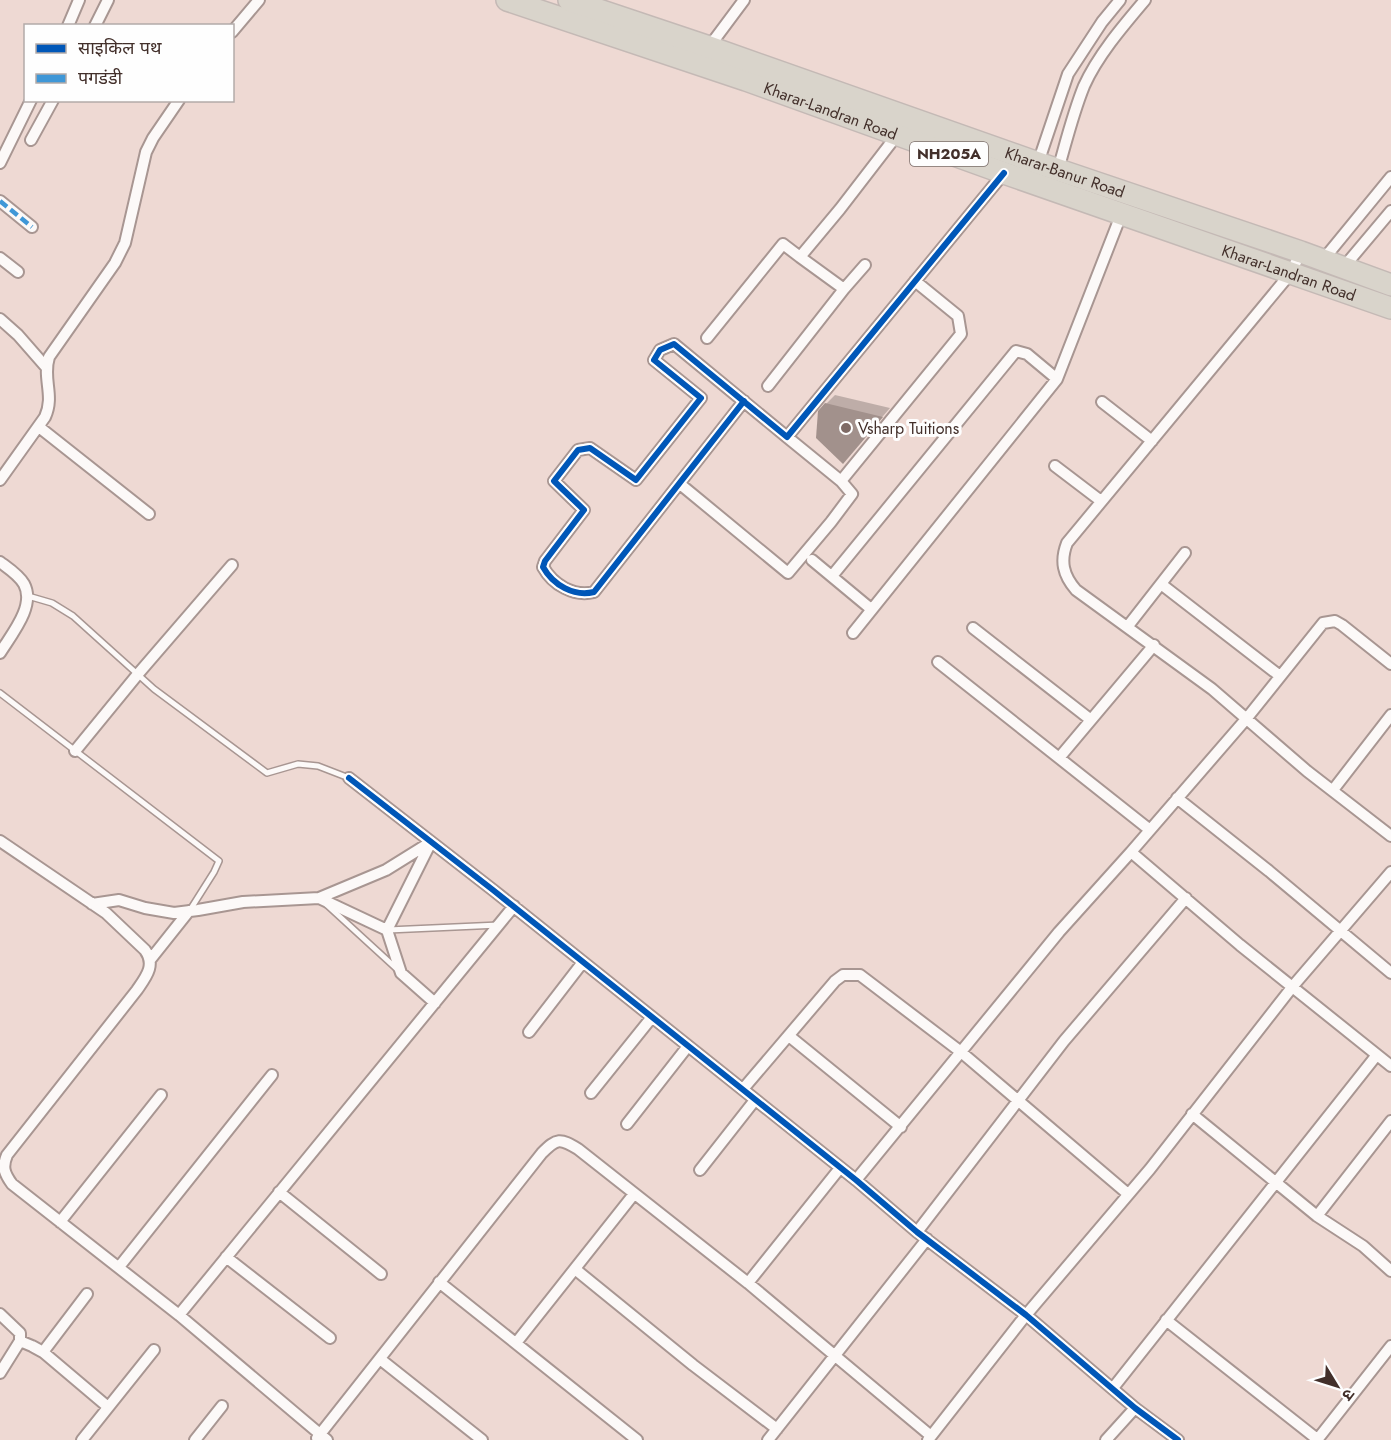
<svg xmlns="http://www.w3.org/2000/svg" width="1391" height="1440" font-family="Jost,'Noto Sans Devanagari',sans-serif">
<rect width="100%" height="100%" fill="#eed9d3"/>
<path fill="#0003" d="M835,395L890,408L851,453L826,404Z"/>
<path fill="#a2918c" d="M825,403L883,417L843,464L816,438L818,411Z"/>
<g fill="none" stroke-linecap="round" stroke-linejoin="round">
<g stroke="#a89692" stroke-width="8">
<path id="lane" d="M28,596L52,603L73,616L154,689L267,773L298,764L318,766L349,778
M0,693L219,861L214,872L190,910
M327,905L398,970
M388,930L499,925"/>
</g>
<g stroke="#a89692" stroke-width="14">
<path id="street" d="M68,26L79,0
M95,26L108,0
M232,32L259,0
M709,47L744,0
M31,140L53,100
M0,163L31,100
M1038,163L1068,74L1102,22L1120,0
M1058,170C1066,142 1073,113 1084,86C1098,55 1123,26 1145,0
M0,201L32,227
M1301,252L1290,274L1067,543C1060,561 1063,575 1076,590L1212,689L1307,771L1391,836
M0,258L18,272
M1323,260L1391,177
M1343,268L1391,211
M844,289L865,265
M0,319L18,335L46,367
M707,338L783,244L800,257
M768,386L844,289L800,257L840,209L897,135
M744,401L594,592C574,597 553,585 543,567L545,561L584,510L554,481L578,450L590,448L636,480L701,398L654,360L660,350L674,344L787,437L1004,173
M1102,402L1152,441
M39,427L149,514
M787,437L841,481L961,334L958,316L915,281
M1055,466L1101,501
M0,480L45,417C55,395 42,379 49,357L115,263L125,243L146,152L153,138L179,100
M680,484L788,573L831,522L852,494L841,481
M812,560L871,609
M0,562C8,568 19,575 24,584C36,606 11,635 0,653
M832,576L1016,351L1027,354L1057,379
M1161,584L1280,676
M1128,626L1185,553
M973,628L1091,720
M853,633L1057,379L1121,215
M938,662L1150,830
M1391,664L1342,625L1335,621L1323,623L1247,718L1131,852L1240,945L1391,1066
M75,751L138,674L232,565
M1059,758L1154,645
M349,778L493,890L856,1180L917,1232L1026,1315L1135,1408L1178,1440
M1333,790L1391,715
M1177,798L1269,871L1391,973
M0,841L106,913L145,950C156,965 146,977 137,990L7,1155C2,1167 4,1173 12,1184L179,1315L327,1440
M431,842L387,930L401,973L435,1003
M319,898L387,930
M92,904L119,900L145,908L174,913L198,910L243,902L319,898L386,870L431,842
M150,960L189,911
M529,1032L583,962
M789,1036L901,1127
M743,1089L835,981L843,975H860L961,1052L1128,1194
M591,1093L652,1017
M1192,1114L1317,1216L1363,1246L1391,1271
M627,1124L688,1046
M700,1170L755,1100
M856,1180L1059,932L1131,852
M279,1192L381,1274
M1317,1216L1391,1121
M60,1222L161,1095
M917,1232L1064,1041L1186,898
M226,1257L330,1338
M119,1267L272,1075
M575,1269L693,1365L777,1429
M439,1282L637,1440
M748,1283L840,1168
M0,1314L20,1333V1341L0,1373
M179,1315L514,906
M1166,1320L1317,1439
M20,1341L32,1346L43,1352L108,1407
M516,1343L634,1194
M43,1352L87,1294
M380,1359L482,1440
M1113,1388L1376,1056
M317,1438L542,1153C557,1138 560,1138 578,1149L748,1283L931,1436
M82,1440L154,1350
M195,1440L222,1406
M768,1440L927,1239
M928,1440L1026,1315L1150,1169L1293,986L1391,872
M1106,1440L1135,1408
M1317,1440L1391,1346"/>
</g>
<g stroke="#c4b9b5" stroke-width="24">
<g id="highway">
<path id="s1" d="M507,0L746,80L1004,173L1391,308"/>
<path id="s2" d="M569,0L709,47L1038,163L1301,252L1391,285"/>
</g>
</g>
<use href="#lane" stroke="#fcf9f8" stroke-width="5"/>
<use href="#street" stroke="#fcf9f8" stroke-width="10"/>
<use href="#highway" stroke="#d9d4cb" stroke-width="21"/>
<path stroke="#3f97d7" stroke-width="4.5" stroke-dasharray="9 4.5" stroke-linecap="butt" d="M0,201L32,227"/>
<g stroke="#fefefe" stroke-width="10">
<path id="cycleway" d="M744,401L594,592C574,597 553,585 543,567L545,561L584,510L554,481L578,450L590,448L636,480L701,398L654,360L660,350L674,344L787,437L1004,173
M349,778L493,890L856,1180L917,1232L1026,1315L1135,1408L1178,1440"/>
</g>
<use href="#cycleway" stroke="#0057b8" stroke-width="6"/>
</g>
<circle fill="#7e6a65" stroke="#fefefe" stroke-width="2" cx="846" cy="428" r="6"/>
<g text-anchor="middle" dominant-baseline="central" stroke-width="6" stroke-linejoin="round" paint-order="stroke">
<rect fill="#fefefe" stroke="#7a6d6a" stroke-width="1.5" x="910" y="142" width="78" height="24" rx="4.5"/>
<g font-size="15" font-weight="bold" fill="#422f2a">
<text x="949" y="154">NH205A</text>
</g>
<g font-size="16" fill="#422f2a" stroke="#fefefe">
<text stroke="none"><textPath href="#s1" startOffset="342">Kharar-Landran Road</textPath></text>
<text stroke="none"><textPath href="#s2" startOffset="525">Kharar-Banur Road</textPath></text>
<text stroke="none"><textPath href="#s1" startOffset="828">Kharar-Landran Road</textPath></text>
</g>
<g font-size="16" fill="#422f2a" stroke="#fefefe" text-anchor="start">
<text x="858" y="428">Vsharp Tuitions</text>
</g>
</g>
<rect x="24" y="24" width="210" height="78" fill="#fefefe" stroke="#b3aba9" stroke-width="1.5"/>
<rect x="36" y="44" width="30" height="9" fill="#0057b8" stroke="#b3aba9" stroke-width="1.5"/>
<text x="78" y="54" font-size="18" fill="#422f2a">साइकिल पथ</text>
<rect x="36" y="74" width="30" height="9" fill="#3f97d7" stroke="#b3aba9" stroke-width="1.5"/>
<text x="78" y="84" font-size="18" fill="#422f2a">पगडंडी</text>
<g transform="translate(1337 1386) rotate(128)" stroke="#fefefe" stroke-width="4.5" paint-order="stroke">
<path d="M0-4.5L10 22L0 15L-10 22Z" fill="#422f2a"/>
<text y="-9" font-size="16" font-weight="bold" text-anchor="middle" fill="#422f2a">उ</text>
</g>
</svg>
